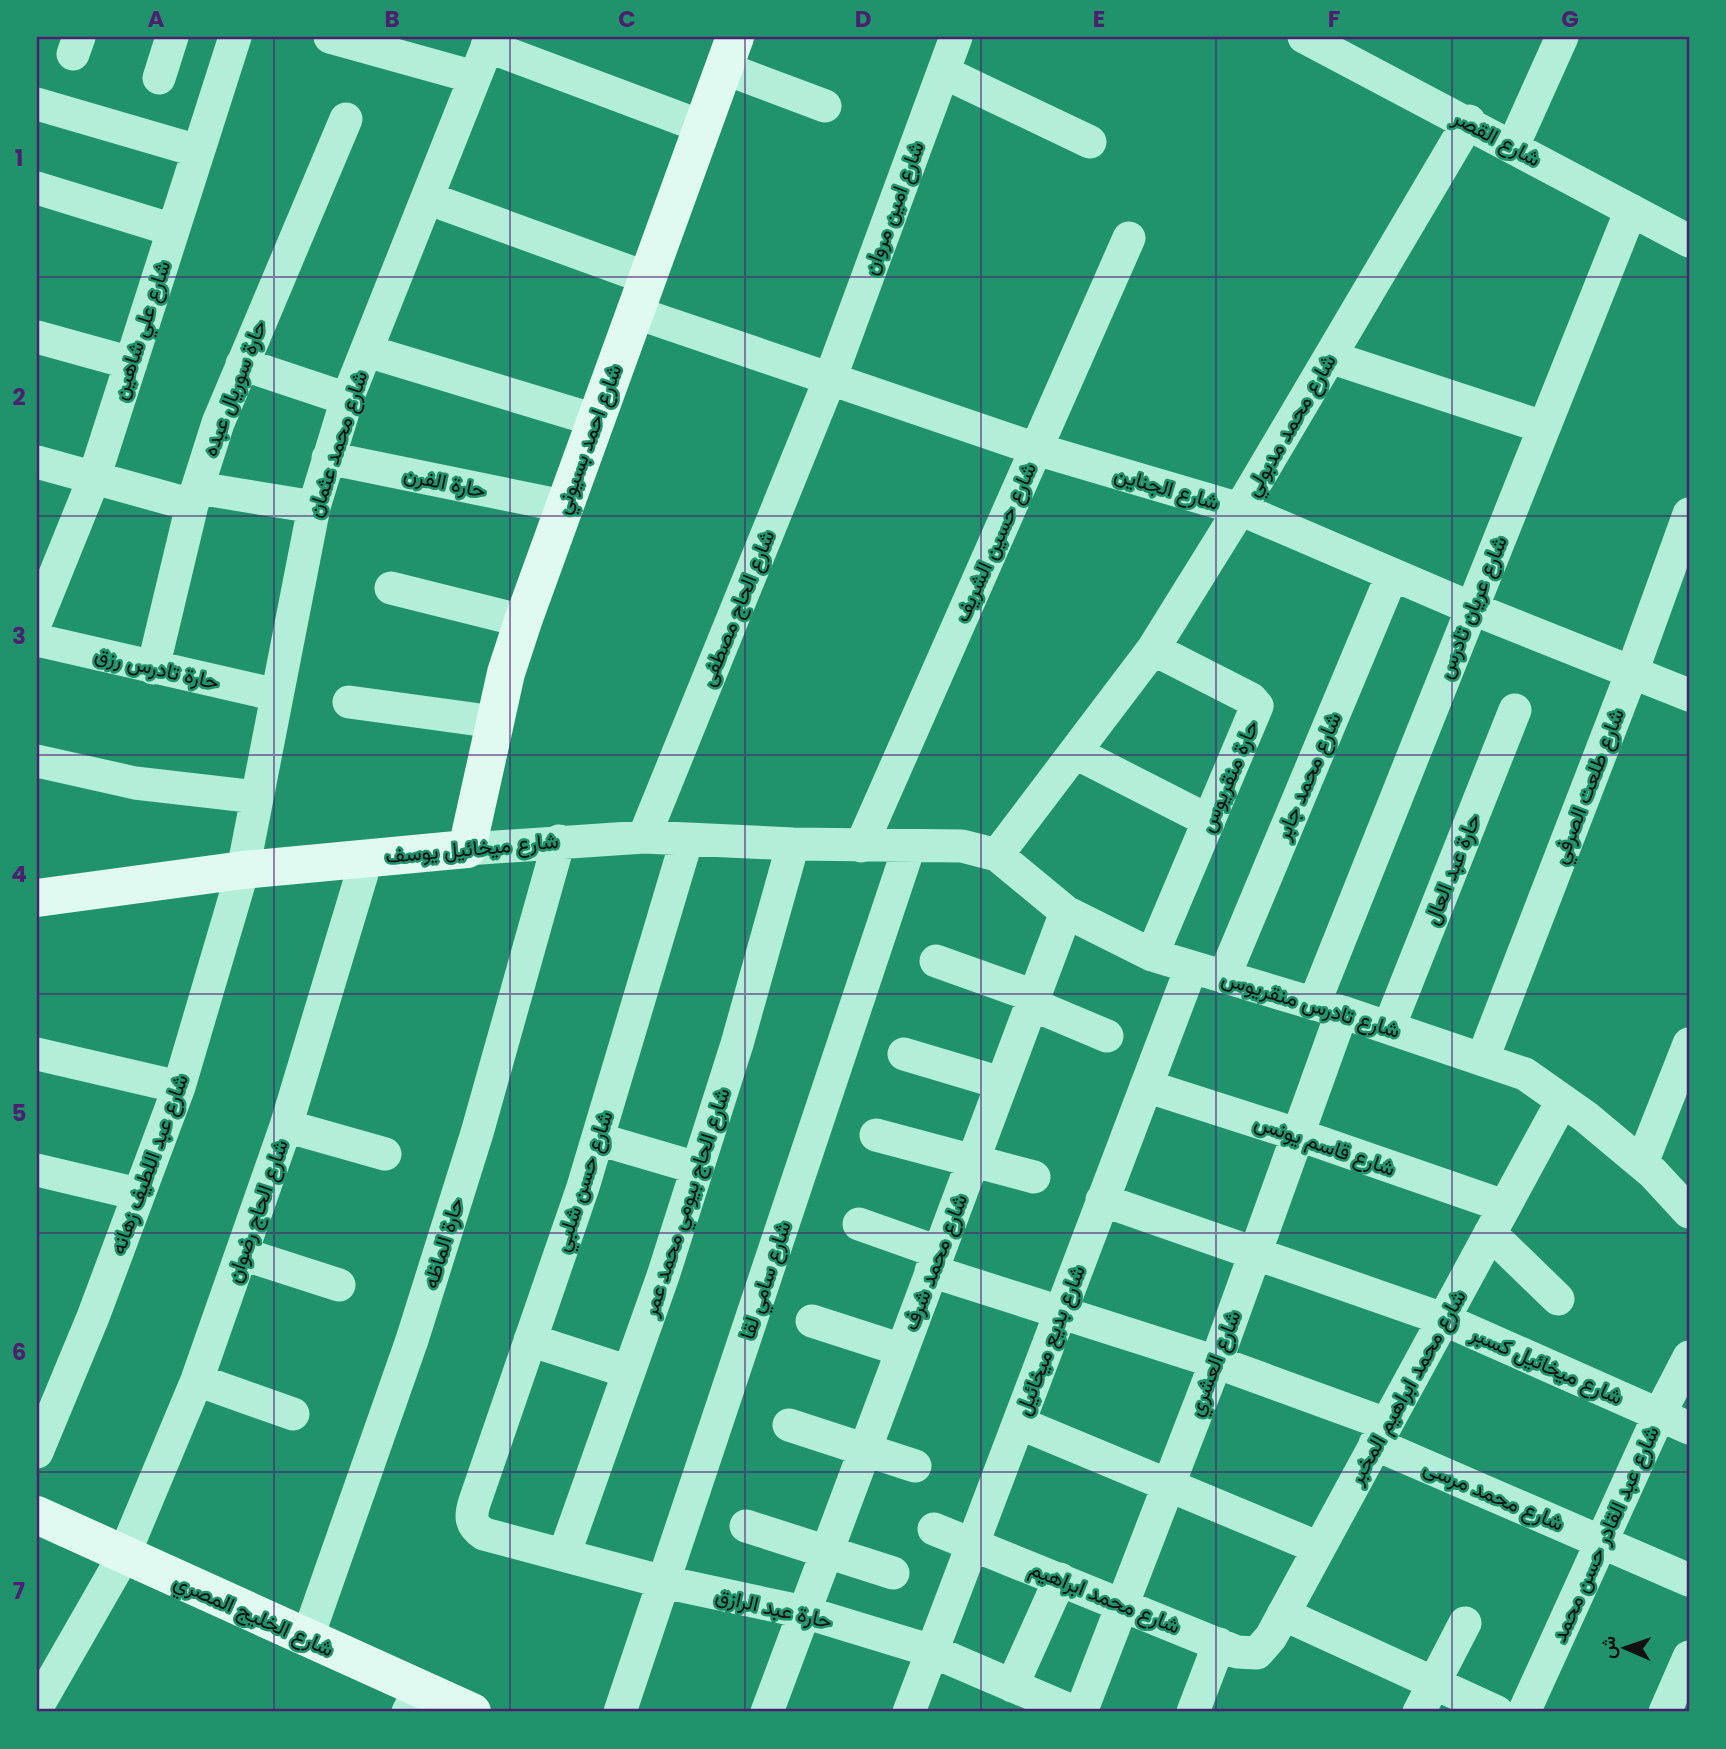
<svg xmlns="http://www.w3.org/2000/svg" width="1726" height="1749" font-family="Poppins,Vazirmatn,sans-serif">
<rect width="100%" height="100%" fill="#21936c"/>
<g fill="none" stroke-linecap="round" stroke-linejoin="round">
<path stroke="#b3eed9" stroke-width="33" d="M330,37L474,77
M1304,37L1689,241
M487,46L703,127
M73,54L79,37
M724,68L825,106
M943,72L1090,142
M159,78L172,37
M37,104L198,151
M1513,146L1562,37
M37,188L173,230
M427,198L647,278
M634,312L1036,449L1240,509L1471,608L1689,695
M37,337L131,363
M367,351L595,420
M1330,357L1543,427
M242,364L347,399
M328,458L563,506
M37,462L192,505
M198,488L314,507
M391,588L523,621
M37,619L94,478L235,37
M37,640L277,695
M153,668L192,505L218,423L346,119
M349,702L495,722
M1076,753L1209,821
M37,761L135,783L257,797
M644,837L830,379L956,37
M687,839L583,1187L475,1501C470,1516 470,1525 484,1534L664,1582L804,1612L932,1651L1074,1712
M861,846L1129,238
M467,849L644,837L793,844L962,846L997,855L1066,912L1152,955L1342,1012L1525,1074L1586,1117L1653,1173L1689,1212
M997,855L1153,649L1240,509L1469,121
M1152,955L1257,706L1251,699L1153,649
M936,961L1034,996
M1224,977L1392,575
M1031,1004L1107,1036
M1314,1004L1631,210
M1389,1027L1515,710
M37,1054L179,1087
M904,1054L1001,1083
M1483,1058L1632,672L1689,514
M1146,1086L1296,1134L1504,1206
M286,1126L385,1154
M876,1135L1034,1177
M598,1139L697,1168
M1642,1163L1689,1044
M37,1170L138,1194
M1102,1200L1443,1319L1689,1428
M859,1224L938,1252
M1490,1233L1558,1299
M243,1254L339,1285
M931,1271L1216,1362L1386,1424
M812,1321L902,1350
M530,1340L629,1372
M197,1380L293,1414
M1019,1423L1319,1548
M789,1425L915,1466
M1375,1444L1689,1580
M37,1452L93,1317L179,1087L243,870L314,507L347,399L491,37
M746,1526L893,1573
M934,1529L1237,1652L1257,1653L1271,1637L1562,1101
M564,1555L663,1276L737,1044L793,844
M1283,1614L1497,1712
M307,1639L412,1340L477,1133L559,841
M1012,1686L1060,1579
M37,1707L123,1557L197,1380L286,1126L367,857
M408,1712L420,1689
M620,1712L909,847
M767,1712L1066,912
M909,1712L1191,968
M1081,1712L1216,1362L1342,1012
M1193,1712L1219,1644
M1419,1712L1465,1623
M1524,1712L1659,1415L1689,1357
M1665,1712L1689,1657"/>
<path stroke="#e0faf1" stroke-width="38" d="M37,898L243,870L467,849L506,673L523,621L735,37
M37,1515L472,1712"/>
</g>
<path fill="none" stroke="#4b2071" stroke-width="2" stroke-opacity="0.55" d="M274,37V1712M510,37V1712M745,37V1712M981,37V1712M1216,37V1712M1452,37V1712M37,277H1689M37,516H1689M37,755H1689M37,994H1689M37,1233H1689M37,1472H1689"/>
<g text-anchor="middle" dominant-baseline="central" stroke-width="5" stroke-linejoin="round" paint-order="stroke">
<g font-size="21" fill="#111" stroke="#21936c">
<text transform="translate(1497 138) rotate(28)">شارع القصر</text>
<text transform="translate(893 208) rotate(-70)">شارع امين مروان</text>
<text transform="translate(141 330) rotate(-72)">شارع علي شاهين</text>
<text transform="translate(234 388) rotate(-69)">حارة سوريال عبده</text>
<text transform="translate(1290 425) rotate(-60)">شارع محمد مدبولي</text>
<text transform="translate(588 439) rotate(-70)">شارع احمد بسيوني</text>
<text transform="translate(337 444) rotate(-72)">شارع محمد عثمان</text>
<text transform="translate(445 482) rotate(12)">حارة الفرن</text>
<text transform="translate(1167 488) rotate(16)">شارع الجناين</text>
<text transform="translate(995 542) rotate(-66)">شارع حسين الشريف</text>
<text transform="translate(1472 607) rotate(-68)">شارع عريان تادرس</text>
<text transform="translate(737 608) rotate(-68)">شارع الحاج مصطفى</text>
<text transform="translate(157 668) rotate(13)">حارة تادرس رزق</text>
<text transform="translate(1229 776) rotate(-67)">حارة منقريوس</text>
<text transform="translate(1308 776) rotate(-67)">شارع محمد جابر</text>
<text transform="translate(1588 786) rotate(-69)">شارع طلعت الصرفي</text>
<text transform="translate(472 848) rotate(-5)">شارع ميخائيل يوسف</text>
<text transform="translate(1452 869) rotate(-68)">حارة عبد العال</text>
<text transform="translate(1311 1004) rotate(17)">شارع تادرس منقريوس</text>
<text transform="translate(1325 1145) rotate(19)">شارع قاسم يونس</text>
<text transform="translate(149 1164) rotate(-70)">شارع عبد اللطيف زهانه</text>
<text transform="translate(583 1181) rotate(-72)">شارع حسن شلبي</text>
<text transform="translate(686 1202) rotate(-72)">شارع الحاج بيومي محمد عمر</text>
<text transform="translate(257 1211) rotate(-71)">شارع الحاج رضوان</text>
<text transform="translate(443 1243) rotate(-73)">حارة الماظه</text>
<text transform="translate(935 1262) rotate(-69)">شارع محمد شرف</text>
<text transform="translate(765 1280) rotate(-72)">شارع سامي لقا</text>
<text transform="translate(1050 1340) rotate(-69)">شارع بديع ميخائيل</text>
<text transform="translate(1214 1363) rotate(-69)">شارع العشري</text>
<text transform="translate(1547 1365) rotate(24)">شارع ميخائيل كسبر</text>
<text transform="translate(1407 1387) rotate(-61)">شارع محمد ابراهيم المخبر</text>
<text transform="translate(1494 1495) rotate(23)">شارع محمد مرسى</text>
<text transform="translate(1605 1534) rotate(-66)">شارع عبد القادر حسن محمد</text>
<text transform="translate(1105 1597) rotate(22)">شارع محمد ابراهيم</text>
<text transform="translate(774 1608) rotate(13)">حارة عبد الرازق</text>
<text transform="translate(254 1615) rotate(24)">شارع الخليج المصري</text>
</g>
</g>
<rect width="1726" height="1749" fill="none" stroke="#21936c" stroke-width="77"/>
<g transform="translate(1625 1648) rotate(272)" stroke="#21936c" stroke-width="5" paint-order="stroke">
<path d="M0-5L12 26L0 18L-12 26Z" fill="#111111"/>
<text y="-10" font-size="19" font-weight="bold" text-anchor="middle" fill="#111111">ش</text>
</g>
<rect x="38" y="38" width="1650" height="1672" fill="none" stroke="#4b2071" stroke-width="2.5"/>
<g font-size="23" text-anchor="middle" font-weight="bold" fill="#4b2071">
<text x="156" y="27">A</text>
<text x="392" y="27">B</text>
<text x="627" y="27">C</text>
<text x="863" y="27">D</text>
<text x="1099" y="27">E</text>
<text x="1334" y="27">F</text>
<text x="1570" y="27">G</text>
<text x="19" y="166">1</text>
<text x="19" y="405">2</text>
<text x="19" y="644">3</text>
<text x="19" y="882">4</text>
<text x="19" y="1121">5</text>
<text x="19" y="1360">6</text>
<text x="19" y="1599">7</text>
</g>
</svg>
